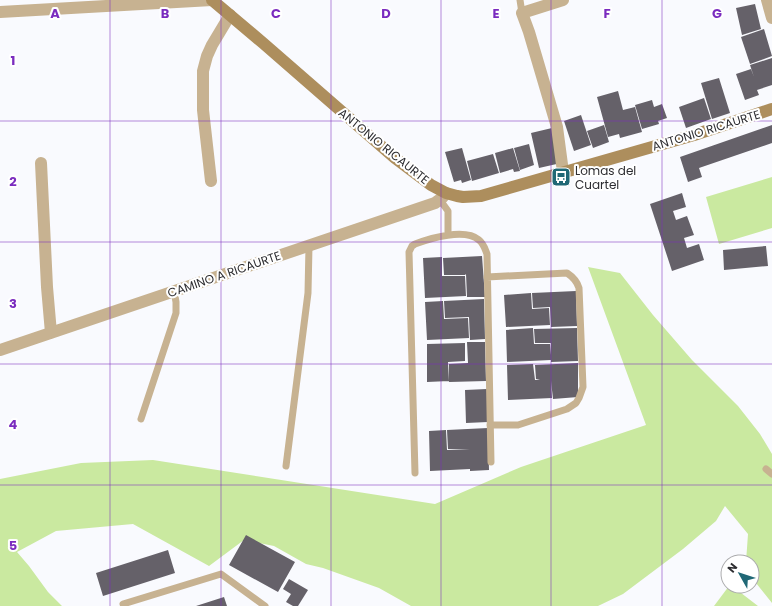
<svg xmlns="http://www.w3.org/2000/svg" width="772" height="606" font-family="Poppins,sans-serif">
<rect width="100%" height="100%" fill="#f9fafe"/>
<path fill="#cae9a0" d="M772,177V228L719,244L706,197Z
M588,267L620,273L653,315L692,360L738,406L760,434L772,454V603L752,578V562H746L748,534L725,506L716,521L683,549L623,594L598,606H411L379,588L323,568L306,564L274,546L244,540L209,566L133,524L56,531L17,552L29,566L48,592L62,606H0V479L81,463L153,460L435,504L521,467L646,425Z
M729,586H732L758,606H714Z"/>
<path fill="#656169" d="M755,4L761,29L742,35L736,8Z
M764,29L772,56L750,64L741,37Z
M772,58V85L757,90L759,95L745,100L736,74L751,69L754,77L750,65Z
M719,78L730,113L712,119L701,83Z
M618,91L623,110L635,107L642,132L620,138L619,134L608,137L597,97Z
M704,98L711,119L686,128L679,107Z
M652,100L654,107L662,104L667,118L658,121L655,111L659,124L642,129L635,105Z
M581,115L591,145L574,151L564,121Z
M604,125L609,142L593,148L587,131Z
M772,125V143L699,168L702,177L688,182L680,157Z
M552,128L561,163L539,168L531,133Z
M529,144L534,165L520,170L514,148Z
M462,148L471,180L462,183L461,180L454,182L445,152Z
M513,148L520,171L514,172L513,169L500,173L495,153Z
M493,154L499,173L472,181L467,161Z
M682,193L686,207L673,211L676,220L687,216L694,235L684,238L687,248L699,244L704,260L672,271L650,204Z
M766,246L768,266L724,270L723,250Z
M482,256L485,297H467L466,274L465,275H444L443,258Z
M442,257V276H465L466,296L425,298L423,258Z
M576,291L577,326L551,327L550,307L533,308L532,293Z
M531,293L532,309L549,308L550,325L506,327L504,295Z
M484,299L485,339L470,340L469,317L445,318L444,301Z
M443,301L444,319L468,318L469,338L427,340L425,302Z
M533,328L534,344H550V355L551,343H535L534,329L577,328L578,361L551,362V360L507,362L506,330Z
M467,342H485L486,381L449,382V364L468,363Z
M465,343V361L448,362L449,381L427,382V344Z
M578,363V397L553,399L551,381L552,398L508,400L507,365L533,364L535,380H540L536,379L535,365Z
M487,389L488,422L466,423L465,390Z
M488,428L489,470L470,471V469L430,471L429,431L446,430L447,450L470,449H448L447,430Z
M246,535L295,562L278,592L229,565Z
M168,550L175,573L103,596L96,573Z
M289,579L308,590L298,606H293L286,602L291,594L283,589Z
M224,597L227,606H196Z"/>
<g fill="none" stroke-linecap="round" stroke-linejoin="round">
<path stroke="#c7b291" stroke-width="7" d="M520,0L522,13
M440,200L448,211V235
M487,277L567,273C573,277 577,281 579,288L583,387L579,398L576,403L567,409L518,425H490
M141,419L176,313V302L174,291
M286,466L308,293L309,246
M766,469L772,474
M415,473L409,252L412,246L415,244C431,238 465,228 479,240C484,244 485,249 487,254L491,462
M123,604L221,574L265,606"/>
<path stroke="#c7b291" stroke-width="12" d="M563,0L522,13L529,32L557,127L563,172
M767,0L772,18
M0,12L212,0
M41,163L47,287L51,333
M211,181L203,110V71L207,56L212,45L230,15
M0,350L435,203L442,198L446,193"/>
<path stroke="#ad8e5d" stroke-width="12" d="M212,0L263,43L395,158L431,185L446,193L457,196L463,197L481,196L694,135L772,109"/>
</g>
<path fill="none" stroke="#7b2cbf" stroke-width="1" stroke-opacity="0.55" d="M110,0V606M221,0V606M331,0V606M441,0V606M551,0V606M662,0V606M0,121H772M0,242H772M0,364H772M0,485H772"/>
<defs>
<g id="bus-square" transform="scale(1)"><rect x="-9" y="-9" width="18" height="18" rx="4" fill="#206876" stroke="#fff"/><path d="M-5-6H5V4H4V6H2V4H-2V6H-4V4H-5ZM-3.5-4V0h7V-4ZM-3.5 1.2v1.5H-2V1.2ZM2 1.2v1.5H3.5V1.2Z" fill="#fff"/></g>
</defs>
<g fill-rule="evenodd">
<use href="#bus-square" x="561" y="177"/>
</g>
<g text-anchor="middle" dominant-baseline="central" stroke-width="4" stroke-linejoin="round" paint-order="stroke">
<g font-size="12" fill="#2d2d31" stroke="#fff">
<text transform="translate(706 130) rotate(-17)">ANTONIO RICAURTE</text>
<text transform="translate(384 146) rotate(39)">ANTONIO RICAURTE</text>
<text transform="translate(224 274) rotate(-19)">CAMINO A RICAURTE</text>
</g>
<g font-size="12" fill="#2d2d31" stroke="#fff" text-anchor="start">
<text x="575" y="170">Lomas del<tspan x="575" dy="14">Cuartel</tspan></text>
</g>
</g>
<g font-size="13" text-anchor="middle" font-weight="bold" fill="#7b2cbf" stroke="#fff" stroke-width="4" stroke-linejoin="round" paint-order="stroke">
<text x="55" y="18">A</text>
<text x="165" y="18">B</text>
<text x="276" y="18">C</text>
<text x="386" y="18">D</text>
<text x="496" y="18">E</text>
<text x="607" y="18">F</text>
<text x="717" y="18">G</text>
<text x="13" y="65">1</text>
<text x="13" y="186">2</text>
<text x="13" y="308">3</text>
<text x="13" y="429">4</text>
<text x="13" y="550">5</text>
</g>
<g transform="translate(740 574) rotate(309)"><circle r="19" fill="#ffffff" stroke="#ababad"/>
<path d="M0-3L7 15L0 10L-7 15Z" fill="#206876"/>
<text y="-6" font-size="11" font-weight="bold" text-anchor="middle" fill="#2d2d31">N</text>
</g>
</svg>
